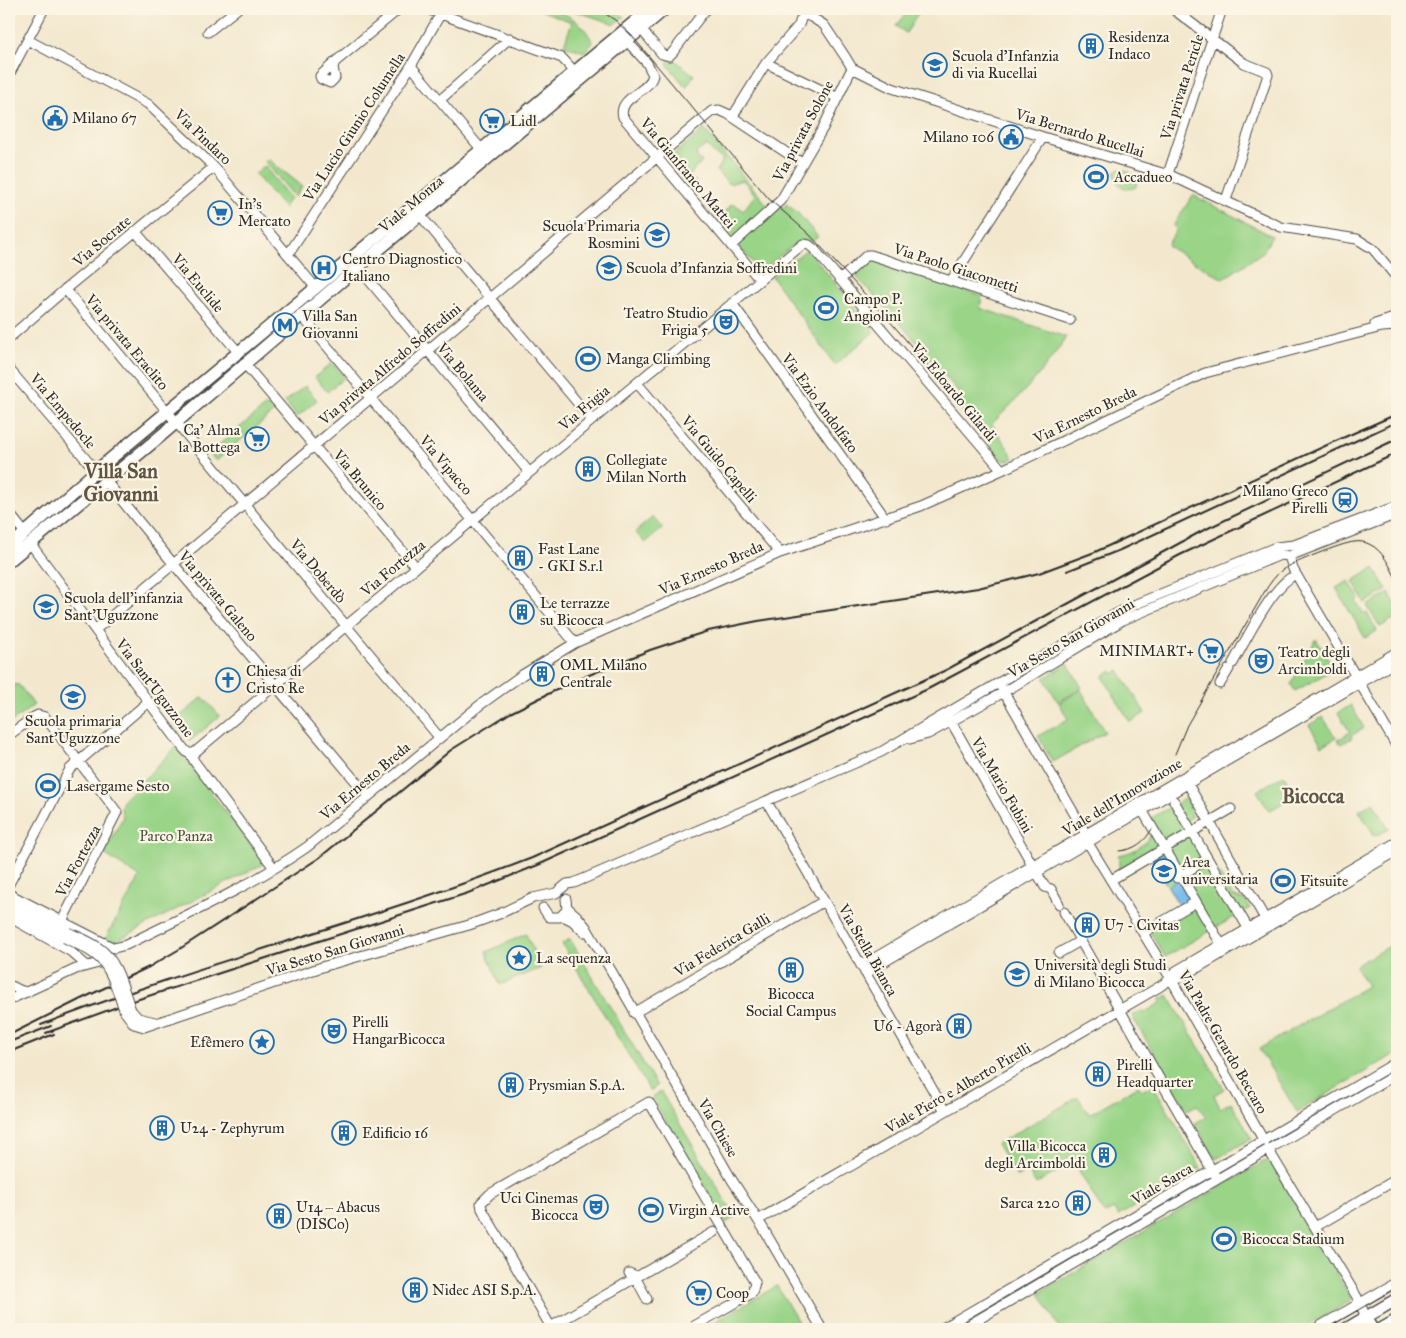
<svg xmlns="http://www.w3.org/2000/svg" width="1406" height="1338" font-family="'IM FELL Great Primer',serif">
<rect width="100%" height="100%" fill="#fcf5e5"/>
<filter id="ink" filterUnits="userSpaceOnUse"><feTurbulence type="fractalNoise" baseFrequency=".02" numOctaves="2"/><feDisplacementMap in="SourceGraphic" scale="10" xChannelSelector="R" yChannelSelector="G"/><feConvolveMatrix kernelMatrix="1 2 1 2 8 2 1 2 1" color-interpolation-filters="sRGB"/></filter>
<filter id="wash" filterUnits="userSpaceOnUse"><feTurbulence type="fractalNoise" baseFrequency=".0096" numOctaves="4" result="noise"/><feDisplacementMap in="SourceGraphic" scale="20" xChannelSelector="R" yChannelSelector="G"/><feGaussianBlur stdDeviation="1.12" result="paint"/><feColorMatrix in="noise" values="0 0 0 0 0 0 0 0 0 0 0 0 0 0 0 0 0 1.4 0 .05"/><feComposite in="paint" operator="in"/></filter>
<g filter="url(#wash)">
<rect width="100%" height="100%" fill="#f3e8ce"/>
<path fill="#99d487" stroke="#628059" d="M537,9C562,9 583,20 593,43L584,52L564,45L572,22Z
M570,9H614L624,17L614,24Z
M909,9H913L919,13L906,33L896,26Z
M671,57L694,75L686,87L667,64Z
M704,129L769,207L732,237L708,208L715,205L718,213L729,209L730,205L735,204L743,211L755,195L743,180L729,184L716,171L723,159L714,154L707,145L696,153L699,160L702,161L698,167L696,166L689,178L697,182L691,189L667,160Z
M268,159L302,186L295,197L265,162Z
M264,166L290,198L284,208L255,174Z
M1120,169C1128,170 1134,174 1137,181L1136,187C1125,193 1113,183 1115,171Z
M1193,195L1272,236L1263,252L1223,279L1167,246L1177,229L1173,226Z
M786,204L797,212L818,237L811,242L800,241L796,243L761,271L738,246C746,233 756,222 768,214C773,211 777,212 782,206L784,208Z
M807,249L875,331L835,365L772,277Z
M873,259L982,296L980,308L1066,337C1046,370 1019,397 992,424L1014,458L1006,461L1001,459L983,436V433L955,402L962,396L905,329L853,273L865,260Z
M332,363L345,377L327,392L315,377Z
M305,386L317,400L297,417L285,402Z
M267,405L274,412L216,461L209,453Z
M653,517L663,528L645,543L635,532Z
M1374,568L1387,590L1365,603L1353,581Z
M1349,581L1359,599L1356,601L1364,614L1367,613L1377,631L1365,638L1336,588Z
M1389,593L1397,607V617L1380,627L1367,606Z
M1316,639L1334,669L1295,691L1291,684Z
M1068,664L1082,688L1058,702L1044,678Z
M1119,670L1145,713L1130,722L1103,677L1112,671L1113,674Z
M12,684L19,685L34,705L9,724V686Z
M1081,690L1105,732L1053,762L1038,736L1068,719L1059,703Z
M203,697L220,716L190,741L173,722Z
M1351,705L1364,728L1351,736L1352,738L1341,744L1338,740L1350,732L1338,713Z
M1323,717L1336,738L1322,746L1309,725Z
M176,747L265,863L112,943L105,939L140,877L104,854L123,817L121,808L123,800Z
M1284,775L1296,795L1269,811L1257,791Z
M1186,798L1190,805L1191,817L1186,821L1233,896L1247,902L1250,908L1165,957L1149,930L1182,910L1150,857L1120,874L1118,855C1135,853 1146,844 1154,830L1148,820Z
M1373,802L1389,829L1375,836L1359,811Z
M526,934L541,968L500,985L486,952Z
M570,939L657,1086L650,1091L562,944Z
M1397,941V1053L1297,1112L1259,1049L1367,986L1355,966Z
M1168,995L1224,1089L1214,1095L1220,1108L1231,1102L1252,1138L1216,1159L1195,1123L1206,1117L1197,1105L1187,1110L1132,1016L1141,1011L1143,1013L1161,1003L1160,1000Z
M1153,1085L1201,1168L1118,1216L1113,1209L1104,1214L1074,1162L1036,1184L1028,1171L1017,1177L997,1144L1078,1097L1089,1114L1138,1086L1142,1091Z
M661,1092L735,1217L726,1223L652,1097Z
M1265,1161L1272,1164L1352,1300L1302,1329H1060L1039,1293Z
M777,1286L798,1322V1329H702Z"/>
<path fill="#76bbec" stroke="#50738c" d="M1165,851L1178,874L1165,882L1152,859Z
M1181,878L1194,901L1181,909L1168,886Z"/>
</g>
<g filter="url(#ink)">
<g fill="none" stroke-linecap="round" stroke-linejoin="round">
<g stroke="#494743" stroke-width="11">
<path id="minor" d="M427,9L562,58L575,72
M792,9L811,17L824,25L846,58L852,68L892,88L1043,137L1172,176L1281,227L1357,239L1373,249L1397,278
M1173,9L1244,63L1267,72L1268,75L1226,200
M641,29L662,54L669,56L673,52L706,9
M208,32L237,9
M28,40L148,104L214,167L316,288
M627,41L647,63L653,75C650,92 617,97 623,117L760,280
M335,62L333,67L335,78L330,83L321,79L320,76L335,62L399,9
M766,63L799,25L803,13
M411,66L482,150
M9,75L44,9
M440,100L510,38
M733,116L766,63L838,98
M1168,174L1222,9
M420,215L592,420
M135,231L239,353
M731,246L781,200L823,128L852,68
M288,255L411,66L441,13
M358,267L529,472
M840,280L867,255H871L1070,320
M951,281L1043,137
M65,289L439,737
M732,303L886,519
M301,315L575,643
M1375,324L1397,317
M9,338L69,286L214,167
M244,363L416,567
M9,369L96,471
M637,383L780,553
M106,481L171,561L368,796
M9,513L25,533
M30,543L184,749L188,753H194
M1289,556L1293,569L1397,747
M95,630L712,111L719,110L728,114L802,163
M1233,663C1246,640 1270,591 1290,578
M1220,684L1229,669
M1001,687L1086,834L1088,843L1171,979L1264,1141
M949,718L1045,887L1051,889L1059,904
M9,735L34,717L38,715L45,717L117,812L63,919
M910,739L928,734L950,722L1004,692L1123,620L1273,558L1280,555L1289,556L1397,514
M194,753L803,244L809,245L814,249L1002,470
M194,753L192,757L194,761L274,868
M1185,779L1268,924
M1174,801L1248,928
M767,802L945,1111
M1142,810L1221,944
M1177,878L1207,859
M1111,880L1231,809
M9,884L70,769L148,702
M9,894L58,919H63L65,923L114,948
M9,903L19,907L68,932
M543,908L549,917H560L567,910L566,899
M568,908L577,916L586,927L732,1180L763,1228L822,1329
M9,912L18,915L65,938
M1064,912L1214,1174
M563,916L573,921L584,932
M9,917L70,951L87,966
M1148,930L1196,902
M114,948L126,945C187,915 251,886 307,847L480,705L522,675L575,643L780,553L921,506L1002,470L1205,373L1382,327L1397,326
M1059,953L1080,941
M861,966L1397,652
M865,973L1397,661
M1171,979L1180,978L1397,851
M9,985L22,991L28,992
M9,1000L76,969L99,963
M131,1010L138,1018L155,1022
M125,1012L134,1024L144,1027L325,966L469,925L499,914L533,898L556,893L567,884L574,883L881,752L1114,615L1136,604L1276,547L1294,545L1397,506
M634,1013L824,901
M1268,1149L1357,1297L1366,1317
M758,1220L1159,987L1171,979L1176,971L1397,842
M1315,1227L1397,1179
M629,1273L634,1275L647,1299
M554,1325L714,1232
M552,1329L482,1209L481,1203L490,1194L649,1102L755,1282L752,1293L689,1329
M941,1329L1397,1062
M962,1329L1397,1074
M1315,1329L1397,1282"/>
</g>
<g stroke="#494743" stroke-width="14">
<path id="major" d="M9,547L96,471L650,9
M9,561L157,439L344,279L665,9
M1366,1317L1373,1329
M1346,1329L1397,1299
M1381,1329L1397,1320"/>
</g>
<use href="#minor" stroke="#fff" stroke-width="9"/>
<use href="#major" stroke="#fff" stroke-width="11"/>
<path stroke="#2b2b2b" stroke-width="1" d="M598,9L615,20L632,36L769,199L809,234L888,319L957,400
M1175,754L1187,725L1265,591C1270,583 1275,576 1282,570C1292,563 1342,543 1354,542C1359,541 1365,542 1369,544C1383,550 1390,567 1397,580
M1119,851C1134,850 1145,842 1152,829
M1326,1329L1397,1287"/>
<path stroke="#2b2b2b" stroke-width="2" d="M1067,571L1120,550L1390,425
M41,1025C202,962 371,921 532,858L946,670L1202,531L1397,439
M46,1033L136,1000L468,893L538,865L928,689L1180,555L1397,453
M9,1035L81,999L149,967L178,950L319,858L451,750L510,713L572,682L650,650L708,631L758,621L978,588L1039,573L1095,552L1338,440L1397,414
M9,1042L51,1026
M9,1052L54,1034"/>
<g stroke="#494743" stroke-width="11" stroke-linecap="butt">
<path id="minor-bridge" d="M68,932C78,937 90,941 99,948C118,961 123,989 131,1010
M65,938C76,944 90,949 99,958C113,971 118,995 125,1012"/>
</g>
<use href="#minor-bridge" stroke="#fff" stroke-width="9"/>
</g>
</g>
<defs>
<g id="building-ring" transform="scale(1.25)"><circle r="9.5" fill="#fcf5e5" stroke="#1f6fb2" stroke-width="1.5"/><path d="M-4-6H4V6H1V3H-1V6H-4ZM-2.5-4.3h1.7v1.8h-1.7ZM.8-4.3h1.7v1.8H.8ZM-2.5-1h1.7V.8h-1.7ZM.8-1h1.7V.8H.8Z" fill="#1f6fb2"/></g>
<g id="school-ring" transform="scale(1.25)"><circle r="9.5" fill="#fcf5e5" stroke="#1f6fb2" stroke-width="1.5"/><path d="M0-5L7-2L0 1L-7-2ZM-4 1L0 2.5L4 1V4Q0 6-4 4Z" fill="#1f6fb2"/></g>
<g id="civic-ring" transform="scale(1.25)"><circle r="9.5" fill="#fcf5e5" stroke="#1f6fb2" stroke-width="1.5"/><path d="M-.6-6.5H3V-4.5H.6V-3L4-1V1h2V6H-6V1h2V-1L-.6-3ZM-1.2 2.5V6h2.4V2.5Z" fill="#1f6fb2"/></g>
<g id="supermarket-ring" transform="scale(1.25)"><circle r="9.5" fill="#fcf5e5" stroke="#1f6fb2" stroke-width="1.5"/><path d="M-6-5.5h2.5l.6 2H6L4.5 2H-2.5L-4.4-4H-6ZM-1.5 3.2a1.3 1.3 0 1 0 .1 0ZM3 3.2a1.3 1.3 0 1 0 .1 0Z" fill="#1f6fb2"/></g>
<g id="stadium-ring" transform="scale(1.25)"><circle r="9.5" fill="#fcf5e5" stroke="#1f6fb2" stroke-width="1.5"/><path d="M0-5a6.5 5 0 1 0 0 10a6.5 5 0 1 0 0-10ZM-3.5-1.8h7v3.6h-7Z" fill="#1f6fb2"/></g>
<g id="hospital-ring" transform="scale(1.25)"><circle r="9.5" fill="#fcf5e5" stroke="#1f6fb2" stroke-width="1.5"/><path d="M-5-5h3v3.5h4V-5h3V5h-3V1.5h-4V5h-3Z" fill="#1f6fb2"/></g>
<g id="theatre-ring" transform="scale(1.25)"><circle r="9.5" fill="#fcf5e5" stroke="#1f6fb2" stroke-width="1.5"/><path d="M-5-5.5Q0-4 5-5.5V0Q5 5 0 6Q-5 5-5 0ZM-3.3-2.5H-1v1.5H-3.3ZM1-2.5H3.3v1.5H1ZM-2.8 1Q0 5.5 2.8 1Z" fill="#1f6fb2"/></g>
<g id="metro-ring" transform="scale(1.25)"><circle r="9.5" fill="#fcf5e5" stroke="#1f6fb2" stroke-width="1.5"/><path d="M-5.5 5V-5H-3L0 0L3-5H5.5V5H3V-.5L0 4L-3-.5V5Z" fill="#1f6fb2"/></g>
<g id="station-ring" transform="scale(1.25)"><circle r="9.5" fill="#fcf5e5" stroke="#1f6fb2" stroke-width="1.5"/><path d="M-3-6H3Q5-6 5-4V2Q5 4 3 4L4.5 6H3L1.5 4h-3L-3 6H-4.5L-3 4Q-5 4-5 2V-4Q-5-6-3-6ZM-3.5-4v3h7v-3ZM-3.5 1v1.5H-2V1ZM2 1v1.5H3.5V1Z" fill="#1f6fb2"/></g>
<g id="church-ring" transform="scale(1.25)"><circle r="9.5" fill="#fcf5e5" stroke="#1f6fb2" stroke-width="1.5"/><path d="M-1.2-6h2.4v3.5h3.3v2.4h-3.3V6h-2.4V-.1h-3.3v-2.4h3.3Z" fill="#1f6fb2"/></g>
<g id="university-ring" transform="scale(1.25)"><circle r="9.5" fill="#fcf5e5" stroke="#1f6fb2" stroke-width="1.5"/><path d="M0-5L7-2L0 1L-7-2ZM-4 1L0 2.5L4 1V4Q0 6-4 4Z" fill="#1f6fb2"/></g>
<g id="sight-ring" transform="scale(1.25)"><circle r="9.5" fill="#fcf5e5" stroke="#1f6fb2" stroke-width="1.5"/><path d="M0-6L1.8-2.2L6-1.7L2.9 1.2L3.7 5.4L0 3.3L-3.7 5.4L-2.9 1.2L-6-1.7L-1.8-2.2Z" fill="#1f6fb2"/></g>
</defs>
<g fill-rule="evenodd">
<use href="#building-ring" x="1091" y="46"/>
<use href="#school-ring" x="935" y="65"/>
<use href="#civic-ring" x="55" y="118"/>
<use href="#supermarket-ring" x="492" y="121"/>
<use href="#civic-ring" x="1011" y="137"/>
<use href="#stadium-ring" x="1096" y="177"/>
<use href="#supermarket-ring" x="220" y="213"/>
<use href="#school-ring" x="657" y="235"/>
<use href="#hospital-ring" x="324" y="268"/>
<use href="#school-ring" x="609" y="268"/>
<use href="#stadium-ring" x="826" y="308"/>
<use href="#theatre-ring" x="726" y="322"/>
<use href="#metro-ring" x="285" y="325"/>
<use href="#stadium-ring" x="588" y="359"/>
<use href="#supermarket-ring" x="257" y="439"/>
<use href="#building-ring" x="588" y="469"/>
<use href="#station-ring" x="1345" y="500"/>
<use href="#building-ring" x="520" y="558"/>
<use href="#school-ring" x="46" y="607"/>
<use href="#building-ring" x="522" y="612"/>
<use href="#supermarket-ring" x="1211" y="651"/>
<use href="#theatre-ring" x="1261" y="661"/>
<use href="#building-ring" x="542" y="674"/>
<use href="#church-ring" x="228" y="680"/>
<use href="#school-ring" x="73" y="697"/>
<use href="#stadium-ring" x="48" y="786"/>
<use href="#university-ring" x="1164" y="871"/>
<use href="#stadium-ring" x="1283" y="881"/>
<use href="#building-ring" x="1087" y="925"/>
<use href="#sight-ring" x="519" y="958"/>
<use href="#building-ring" x="791" y="970"/>
<use href="#university-ring" x="1017" y="974"/>
<use href="#building-ring" x="959" y="1026"/>
<use href="#theatre-ring" x="334" y="1031"/>
<use href="#sight-ring" x="262" y="1042"/>
<use href="#building-ring" x="1098" y="1074"/>
<use href="#building-ring" x="511" y="1085"/>
<use href="#building-ring" x="162" y="1128"/>
<use href="#building-ring" x="344" y="1133"/>
<use href="#building-ring" x="1104" y="1155"/>
<use href="#building-ring" x="1078" y="1203"/>
<use href="#theatre-ring" x="596" y="1207"/>
<use href="#stadium-ring" x="651" y="1210"/>
<use href="#building-ring" x="279" y="1216"/>
<use href="#stadium-ring" x="1224" y="1239"/>
<use href="#building-ring" x="415" y="1290"/>
<use href="#supermarket-ring" x="699" y="1293"/>
</g>
<g text-anchor="middle" dominant-baseline="central" stroke-width="4.5" stroke-linejoin="round" paint-order="stroke">
<g font-size="15" fill="#2b2b2b" stroke="#fcf5e5" text-anchor="start">
<text x="1108" y="37">Residenza<tspan x="1108" dy="17">Indaco</tspan></text>
<text x="952" y="56">Scuola d'Infanzia<tspan x="952" dy="17">di via Rucellai</tspan></text>
<text x="72" y="118">Milano 67</text>
<text x="510" y="121">Lidl</text>
<text x="994" y="137" text-anchor="end">Milano 106</text>
<text x="1114" y="177">Accadueo</text>
<text x="238" y="204">In's<tspan x="238" dy="17">Mercato</tspan></text>
<text x="640" y="226" text-anchor="end">Scuola Primaria<tspan x="640" dy="17">Rosmini</tspan></text>
<text x="342" y="259">Centro Diagnostico<tspan x="342" dy="17">Italiano</tspan></text>
<text x="626" y="268">Scuola d'Infanzia Soffredini</text>
<text x="844" y="299">Campo P.<tspan x="844" dy="17">Angiolini</tspan></text>
<text x="708" y="313" text-anchor="end">Teatro Studio<tspan x="708" dy="17">Frigia 5</tspan></text>
<text x="302" y="316">Villa San<tspan x="302" dy="17">Giovanni</tspan></text>
<text x="606" y="359">Manga Climbing</text>
<text x="240" y="430" text-anchor="end">Ca' Alma<tspan x="240" dy="17">la Bottega</tspan></text>
<text x="606" y="460">Collegiate<tspan x="606" dy="17">Milan North</tspan></text>
<text x="1328" y="491" text-anchor="end">Milano Greco<tspan x="1328" dy="17">Pirelli</tspan></text>
<text x="538" y="549">Fast Lane<tspan x="538" dy="17">- GKI S.r.l</tspan></text>
<text x="64" y="598">Scuola dell’infanzia<tspan x="64" dy="17">Sant’Uguzzone</tspan></text>
<text x="540" y="603">Le terrazze<tspan x="540" dy="17">su Bicocca</tspan></text>
<text x="1194" y="651" text-anchor="end">MINIMART+</text>
<text x="1278" y="652">Teatro degli<tspan x="1278" dy="17">Arcimboldi</tspan></text>
<text x="560" y="665">OML Milano<tspan x="560" dy="17">Centrale</tspan></text>
<text x="246" y="671">Chiesa di<tspan x="246" dy="17">Cristo Re</tspan></text>
<text x="73" y="721" text-anchor="middle">Scuola primaria<tspan x="73" dy="17">Sant’Uguzzone</tspan></text>
<text x="66" y="786">Lasergame Sesto</text>
<text x="1182" y="862">Area<tspan x="1182" dy="17">universitaria</tspan></text>
<text x="1300" y="881">Fitsuite</text>
<text x="1104" y="925">U7 - Civitas</text>
<text x="536" y="958">La sequenza</text>
<text x="1034" y="965">Università degli Studi<tspan x="1034" dy="17">di Milano Bicocca</tspan></text>
<text x="791" y="994" text-anchor="middle">Bicocca<tspan x="791" dy="17">Social Campus</tspan></text>
<text x="352" y="1022">Pirelli<tspan x="352" dy="17">HangarBicocca</tspan></text>
<text x="942" y="1026" text-anchor="end">U6 - Agorà</text>
<text x="244" y="1042" text-anchor="end">Efêmero</text>
<text x="1116" y="1065">Pirelli<tspan x="1116" dy="17">Headquarter</tspan></text>
<text x="528" y="1085">Prysmian S.p.A.</text>
<text x="180" y="1128">U24 - Zephyrum</text>
<text x="362" y="1133">Edificio 16</text>
<text x="1086" y="1146" text-anchor="end">Villa Bicocca<tspan x="1086" dy="17">degli Arcimboldi</tspan></text>
<text x="578" y="1198" text-anchor="end">Uci Cinemas<tspan x="578" dy="17">Bicocca</tspan></text>
<text x="1060" y="1203" text-anchor="end">Sarca 220</text>
<text x="296" y="1207">U14 – Abacus<tspan x="296" dy="17">(DISCo)</tspan></text>
<text x="668" y="1210">Virgin Active</text>
<text x="1242" y="1239">Bicocca Stadium</text>
<text x="432" y="1290">Nidec ASI S.p.A.</text>
<text x="716" y="1293">Coop</text>
</g>
<g font-size="15" fill="#2b2b2b" stroke="#fcf5e5">
<text transform="translate(1182 87) rotate(-72)">Via privata Pericle</text>
<text transform="translate(354 127) rotate(-57)">Via Lucio Giunio Columella</text>
<text transform="translate(803 131) rotate(-62)">Via privata Solone</text>
<text transform="translate(1080 133) rotate(17)">Via Bernardo Rucellai</text>
<text transform="translate(203 137) rotate(44)">Via Pindaro</text>
<text transform="translate(688 173) rotate(50)">Via Gianfranco Mattei</text>
<text transform="translate(411 204) rotate(-40)">Viale Monza</text>
<text transform="translate(102 241) rotate(-40)">Via Socrate</text>
<text transform="translate(956 268) rotate(18)">Via Paolo Giacometti</text>
<text transform="translate(198 283) rotate(50)">Via Euclide</text>
<text transform="translate(127 342) rotate(50)">Via privata Eraclito</text>
<text transform="translate(390 364) rotate(-40)">Via privata Alfredo Soffredini</text>
<text transform="translate(463 372) rotate(50)">Via Bolama</text>
<text transform="translate(954 392) rotate(50)">Via Edoardo Gilardi</text>
<text transform="translate(820 403) rotate(54)">Via Ezio Andolfato</text>
<text transform="translate(584 408) rotate(-40)">Via Frigia</text>
<text transform="translate(63 411) rotate(50)">Via Empedocle</text>
<text transform="translate(1085 415) rotate(-26)">Via Ernesto Breda</text>
<text transform="translate(719 459) rotate(50)">Via Guido Capelli</text>
<text transform="translate(446 465) rotate(50)">Via Vipacco</text>
<text transform="translate(360 480) rotate(50)">Via Brunico</text>
<text transform="translate(393 568) rotate(-40)">Via Fortezza</text>
<text transform="translate(711 568) rotate(-24)">Via Ernesto Breda</text>
<text transform="translate(318 571) rotate(50)">Via Doberdò</text>
<text transform="translate(218 596) rotate(50)">Via privata Galeno</text>
<text transform="translate(1071 638) rotate(-30)">Via Sesto San Giovanni</text>
<text transform="translate(155 688) rotate(53)">Via Sant'Uguzzone</text>
<text transform="translate(365 781) rotate(-40)">Via Ernesto Breda</text>
<text transform="translate(1002 785) rotate(60)">Via Mario Fubini</text>
<text transform="translate(1122 797) rotate(-31)">Viale dell'Innovazione</text>
<text transform="translate(78 861) rotate(-62)">Via Fortezza</text>
<text transform="translate(722 945) rotate(-31)">Via Federica Galli</text>
<text transform="translate(335 950) rotate(-17)">Via Sesto San Giovanni</text>
<text transform="translate(868 950) rotate(60)">Via Stella Bianca</text>
<text transform="translate(1223 1042) rotate(60)">Via Padre Gerardo Beccaro</text>
<text transform="translate(958 1088) rotate(-30)">Viale Piero e Alberto Pirelli</text>
<text transform="translate(718 1128) rotate(60)">Via Chiese</text>
<text transform="translate(1162 1184) rotate(-30)">Viale Sarca</text>
</g>
<g font-size="15" fill="#465542" stroke="#fcf5e5">
<text x="176" y="836">Parco Panza</text>
</g>
<g font-size="20" font-weight="bold" fill="#605445" stroke="#fcf5e5">
<text x="121" y="471">Villa San<tspan x="121" dy="23">Giovanni</tspan></text>
<text x="1313" y="796">Bicocca</text>
</g>
</g>
<rect width="1406" height="1338" fill="none" stroke="#fcf5e5" stroke-width="30"/>
</svg>
